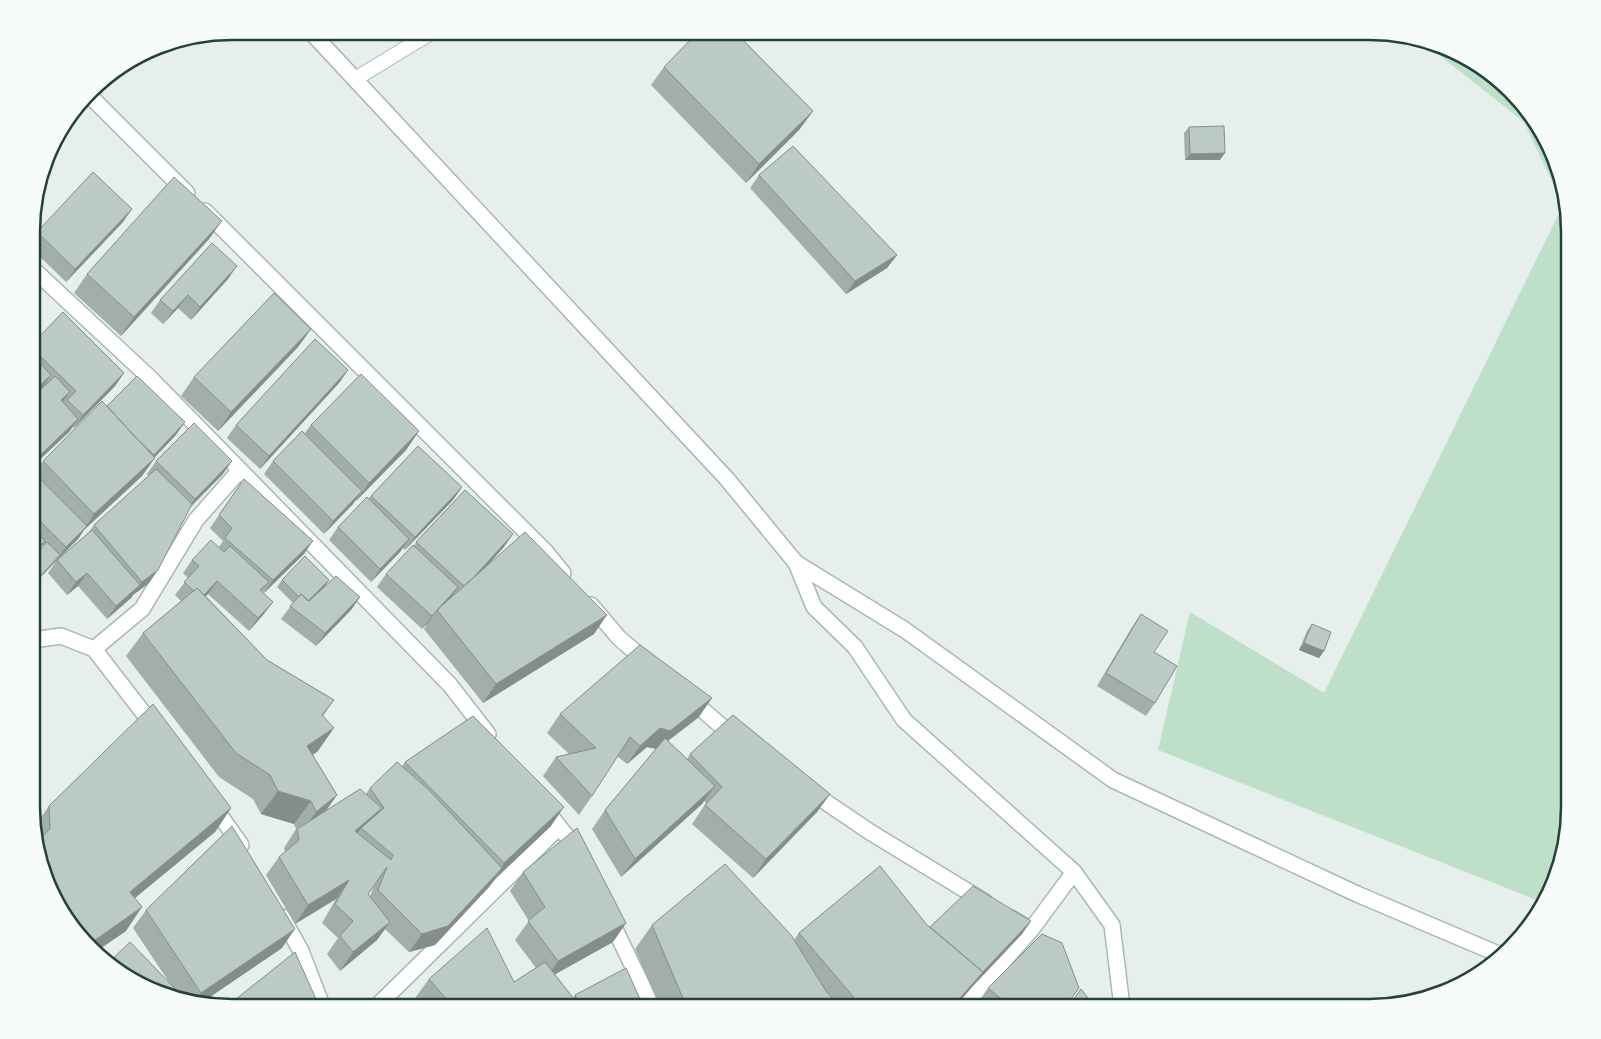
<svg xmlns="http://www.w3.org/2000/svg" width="1601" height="1039" font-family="Roboto,sans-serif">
<rect width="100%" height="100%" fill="#e6efeb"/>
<path fill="#bfe0c8" d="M1419,39L1433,42L1481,65L1543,132L1569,219V820L1559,872L1544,903L1158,750L1190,612L1324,693L1563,205L1524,122Z"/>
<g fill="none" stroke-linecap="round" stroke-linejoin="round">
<g stroke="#a8b8b2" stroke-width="16">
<path id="lane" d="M355,79L434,31"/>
</g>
<g stroke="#a8b8b2" stroke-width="18">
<path id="street" d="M310,31L727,479L796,563L905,630L1113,780L1357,894L1498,954
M89,95L187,193
M205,211L545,551L563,573
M33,269L149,377L450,685L488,734
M591,605L619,638L649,664
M33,640L61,636L94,649L155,728
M94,649L142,609L196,520L240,470
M689,698L736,739
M808,790L870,832L985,902
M212,804L241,845
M543,806L575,847L578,854
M282,917L301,951L323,1008
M609,917L653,1008
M1011,918L1031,930
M963,1007L1031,930L1074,872
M375,1008L559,827"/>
</g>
<g stroke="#a4bbb3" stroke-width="18">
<path id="secondary" d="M796,563L814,607L855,647L904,720L1074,872L1112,925L1122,1007"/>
</g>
<use href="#lane" stroke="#fff" stroke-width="14"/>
<use href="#street" stroke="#fff" stroke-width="15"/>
<use href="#secondary" stroke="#fff" stroke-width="15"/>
</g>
<path fill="#a1aea9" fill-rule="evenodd" d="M664,67L813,111L799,130L746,183L651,85Z
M1189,127L1220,160H1185L1184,133Z
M759,175L897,255L887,268L846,294L750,188Z
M123,222L66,282L33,250V238L37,232Z
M209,239L121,336L74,293L87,274Z
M228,279L191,320L178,308L163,324L151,313L160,300Z
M311,329L298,347L218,431L181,396L194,377Z
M33,343L124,373L115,386L74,428L73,427L69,432L33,466Z
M348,370L339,383L260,469L227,438L236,425Z
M107,406L176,435L155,457L142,476L84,530L78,539L58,559L33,585V556L43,546L42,545L33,555V472L34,473L43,461Z
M311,425L419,431L406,450L356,501L355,500L353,504L324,534L264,474L273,461L304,434Z
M156,461L223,474L190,508L149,583L133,595L131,598L107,619L78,586L67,595L48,573L57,560L88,533L94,525L149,476L147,474Z
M244,479L304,554L264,593L262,591L261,592L273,602L263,615L249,631L208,594L206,596L267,660L334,700L323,716L318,751L313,755L337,795L326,810L366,794L370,788L402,766L405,762L551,826L496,878L489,887L435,945L409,952L385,929L377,940L340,971L327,954L338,938L322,923L336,899L295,924L266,875L279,857L285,852L284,848L296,829L294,824L261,814L253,799L219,777L126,656L143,633L181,601L175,595L188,578L183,573L192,560L219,547L223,541L210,528ZM374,886L370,896L368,894Z
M462,487L453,500L405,550L403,548L400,552L371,582L329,540L338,527L369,498L371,496Z
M416,542L504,547L487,566L594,634L483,703L424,629L428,623L422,629L377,587L386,574L414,546Z
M282,580H329L324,587L315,595L360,597L351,610L316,646L281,619L293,603L277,587Z
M1141,614L1154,652L1155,703L1146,716L1097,686L1132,627Z
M1312,624L1324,651L1319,658L1299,650L1307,631Z
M560,714L699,717L668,741L687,759L690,754L830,794L817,812L753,878L692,824L706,803L704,801L702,804L621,877L592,829L605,810L656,749L647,747L627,764L617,756L592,796L579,815L543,776L556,757L569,754L547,733Z
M49,806L231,808L215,832L135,898L126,931L98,950L58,908L33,833V829Z
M523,872L626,923L613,942L555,974L573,998L575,995L644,1008H424L415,998L429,979L514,982L536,968L515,940L529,921L510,891Z
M146,910L282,948L201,1003L168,997L169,982L133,928Z
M1031,921L1022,934L972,987L955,1007L660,1008L635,949L652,925L794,940L799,933L927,925L930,927Z
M988,988H1079L1065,1007H986L979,1001Z"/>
<path fill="#838d89" d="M813,111L799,130L746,183L759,164Z
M1225,153L1220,160H1185L1190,154Z
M132,209L123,222L66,282L75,269Z
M222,221L209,239L121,336L134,317Z
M897,255L887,268L846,294L855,281Z
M237,266L228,279L191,320L200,307Z
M188,295L178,308L163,324L173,311Z
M311,329L298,347L218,431L231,412Z
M348,370L339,383L260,469L269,456Z
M124,373L115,386L74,428L83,415Z
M51,375L42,388L33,397V392Z
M70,392L60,405L61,400Z
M78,419L69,432L33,466V462Z
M185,422L176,435L151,461L155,458L142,476L84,530L78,539L58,559L33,585V584L59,557L66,547L84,529L94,514L146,466L154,455Z
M419,431L406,450L356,501L369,483Z
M232,461L223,474L185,512L195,499Z
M462,487L453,500L405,550L415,537Z
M362,491L353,504L324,534L333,521Z
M513,534L504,547L456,600L465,587Z
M409,539L400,552L371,582L380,569Z
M45,541L40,548L33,555V553Z
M313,541L304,554L264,593L273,580Z
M158,570L149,583L133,595L142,582Z
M87,573L78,586L67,595L76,582Z
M329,580L324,587L301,610L306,604Z
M217,581L208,594L192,611L201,598Z
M140,585L131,598L107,619L116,606Z
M458,587L449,600L437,610L428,623L422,629L432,616Z
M360,597L351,610L316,646L325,633Z
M273,602L263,615L249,631L258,618Z
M607,615L594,634L483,703L496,684Z
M1304,643L1324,651L1319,658L1299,650Z
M712,698L699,717L657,749L647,747L627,764L640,746L660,728Z
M334,728L318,751L291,769L307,746Z
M715,786L702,804L621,877L635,859Z
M278,791L311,801L294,824L261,814Z
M830,794L817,812L753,878L766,859Z
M337,795L321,818L299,836L316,812Z
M564,807L551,826L496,878L489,887L435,945L409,952L422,934L497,875L504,863Z
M231,808L215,832L113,916L130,892Z
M382,808L369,827L361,828L352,841L355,831Z
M349,880L336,899L295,924L308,905Z
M142,907L126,931L98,950L91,943Z
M1031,921L1022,934L972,987L955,1007H952L983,972Z
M390,922L377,940L340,971L353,952Z
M626,923L613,942L545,980L558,961Z
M295,929L282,948L201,1003L195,1002L201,993Z"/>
<path fill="#bbcac4" stroke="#838d89" d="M699,31H734L813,111L759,164L664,67Z
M1224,126L1225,153L1190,154L1189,127Z
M793,146L897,255L855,281L759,175Z
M93,172L132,209L75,269L37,232Z
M174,177L222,221L134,317L87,274Z
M212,243L237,266L200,307L188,295L173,311L160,300Z
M274,293L311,329L231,412L194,377Z
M63,312L124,373L83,415L67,400L76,391L33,349V343Z
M315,339L348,370L269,456L236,425Z
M33,356L51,375L33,392Z
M361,374L419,431L369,483L311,425Z
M55,376L70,392L61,400L78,419L33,462V397Z
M137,376L185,422L154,455L136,438L107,406Z
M102,401L155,458L94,514L43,461Z
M194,423L232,461L195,499L156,461Z
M302,431L362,491L333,521L273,461Z
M418,446L462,487L415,537L371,496Z
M156,469L192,504L158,570L142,582L94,525Z
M33,472L87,526L66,547L33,514Z
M244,479L313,541L273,580L225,538L232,528L219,515Z
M465,490L513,534L473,578L464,586L416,542Z
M367,497L409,539L380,569L338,527Z
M33,528L45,541L33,553Z
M92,530L140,585L116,606L87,573L76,582L57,560Z
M525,532L607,615L496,684L437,610Z
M211,540L224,552L230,546L269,582L260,590L273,602L258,618L217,581L204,595L197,588L194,591L184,582L199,566L192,560Z
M47,542L60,555L33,584V556Z
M413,545L458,587L432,616L386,574Z
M305,556L329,580L308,601L301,594L299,597L282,580Z
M336,576L360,597L325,633L290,606L301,594L309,601Z
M197,588L267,660L334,700L322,715L334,728L307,746L337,795L316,812L311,801L278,791L270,775L236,753L143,633Z
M1141,614L1168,631L1154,652L1177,666L1155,703L1106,673Z
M1312,624L1331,632L1324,651L1304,643Z
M640,645L712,698L670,731L660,728L640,746L630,737L592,796L556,757L596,748L560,714Z
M153,704L231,808L130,892L142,907L91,943L58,908L36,843L50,829L49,806Z
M733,715L830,794L766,859L705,805L722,787L690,754Z
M473,716L564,807L504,863L405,762Z
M665,738L715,786L635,859L605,810Z
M397,762L428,789L502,868L448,926L422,934L378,890L387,867L368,894L390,922L353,952L340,936L353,921L335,904L349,880L308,905L279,857L299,840L297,829L360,789L382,808L355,831L391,860L393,855L361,828L384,808L370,788Z
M232,826L295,929L201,993L146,910Z
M577,828L626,923L558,961L528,921L545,907L523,872Z
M725,864L791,935L826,991L840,1008H687L652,925Z
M880,866L927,925L983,972L952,1007L863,1008L799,933Z
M973,886L1031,921L981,974L983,972L930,927Z
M487,928L514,982L545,962L581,1008H454L429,979Z
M1042,934L1062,943L1079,988L1065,1007H1011L988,988Z
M130,942L186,1000L168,997L120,974L109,962Z
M295,952L320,1008H232L226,1007Z
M626,968L644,1008H582L575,995Z
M1081,989L1095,1007H1068Z"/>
<path d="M0 0H1601V1039H0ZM232 40H1369A192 192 0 0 1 1561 232V807A192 192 0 0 1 1369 999H232A192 192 0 0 1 40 807V232A192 192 0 0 1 232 40Z" fill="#f7fbf9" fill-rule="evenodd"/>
<path fill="none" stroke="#24423a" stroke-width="2.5" d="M232 40H1369A192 192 0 0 1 1561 232V807A192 192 0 0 1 1369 999H232A192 192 0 0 1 40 807V232A192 192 0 0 1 232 40Z"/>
</svg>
